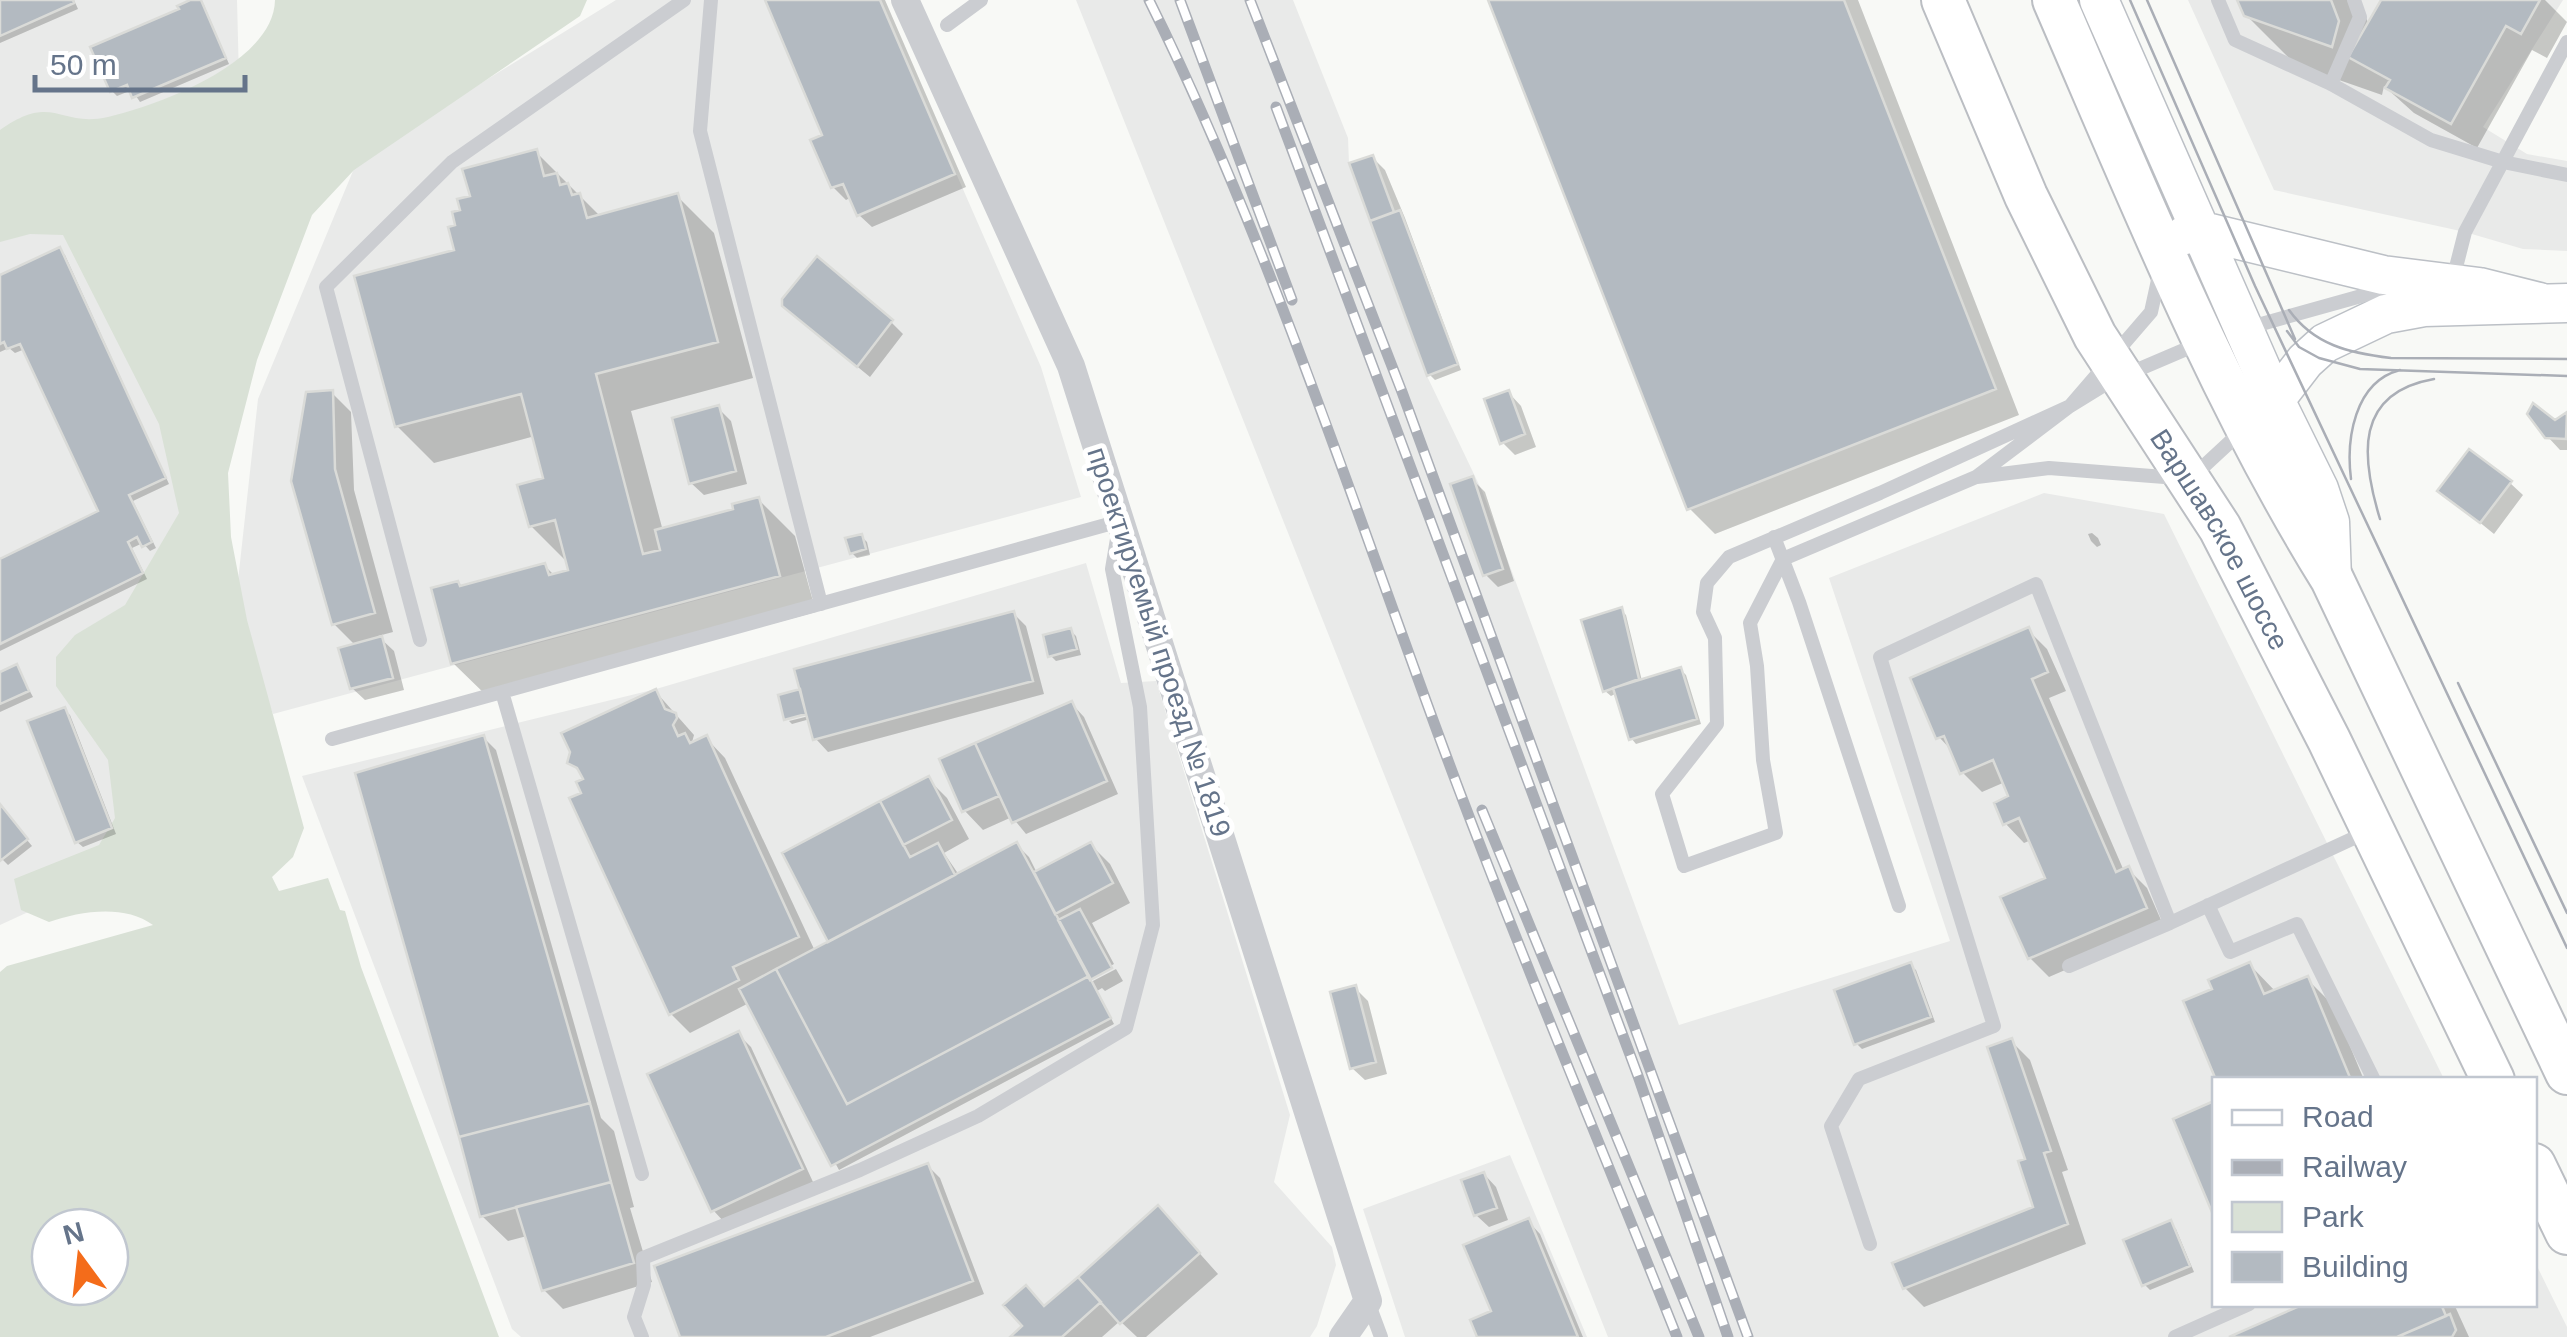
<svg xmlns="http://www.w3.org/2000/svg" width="2567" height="1337" font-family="Helvetica,sans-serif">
<rect width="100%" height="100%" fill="#f8f9f6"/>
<path fill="#e9eae9" d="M0,0H237L241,157L128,866L0,925Z
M616,0H880L1041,367L1081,497L273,714L234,617L258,399L358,159Z
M1076,0H1293L1348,138L1349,163L1427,376L1483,493L1679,1025L1950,941L1829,578L2044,493L2164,514L2444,1079L2214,1080V1304H2534L2535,1262L2567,1327V1337H1608Z
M2188,0H2563L2483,127L2527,154L2567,161V251L2523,249L2465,232L2274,190Z
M1086,563L1121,683L1156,681L1290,1115L1274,1182L1332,1247L1336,1265L1317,1326L1310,1337H521L512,1329L302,776L656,689Z
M1510,1155L1587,1337H1405L1363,1209Z"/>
<path fill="#d9e1d6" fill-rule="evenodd" d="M275,0H587L580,16L354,170L312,215L257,360L228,473L231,537L247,620L304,828L293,857L272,877L279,891L328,878L340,910L345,911L361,967L499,1337H0V972L7,966L153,925C125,904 80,911 49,922L21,910L14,879L99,845L115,818L108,760L56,686V657L75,635L125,605L179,513L159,424L63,235L30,234L0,242V130C54,92 58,128 108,117C160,105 274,62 275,0ZM50,1227H110V1287H50Z"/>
<path fill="#0003" d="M0,0H74L78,9L0,43Z
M196,0L204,5L229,64L140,102L132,90L117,96L112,91L183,10Z
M767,0H885L966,187L872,227L859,215L852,197L846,200L833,187L826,136Z
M1490,0H1858L2019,415L1715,534L1689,508Z
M2240,0H2359L2369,25L2383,0H2545L2567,22L2547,58L2532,50L2477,148L2414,113L2384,86L2382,95L2296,65L2246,15Z
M536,152L600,216L677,196L714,233L753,378L631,411L663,531L736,511L759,500L795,536L816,612L490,699L453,663L462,588L545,566L555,576L571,572L568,563L531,526L546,479L535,436L434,463L397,426L457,252L463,212L473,197Z
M1372,157L1385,170L1405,218L1461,370L1435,380L1429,374L1352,165Z
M60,250L65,255L169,484L133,501L156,548L150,551L143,543L132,548L147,579L0,651V562L101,512L25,349L15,353L9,348L0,352V278Z
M798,318L891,322L903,334L870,377Z
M332,393L351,412L354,490L393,632L378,636L394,651L404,690L365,700L352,688L356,646L334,624Z
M1509,393L1521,406L1536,447L1515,455L1502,442Z
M718,408L731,421L747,484L704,495L691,483Z
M2567,416V450H2560L2547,436Z
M1472,479L1485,492L1514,581L1498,587L1485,574Z
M2510,483L2523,495L2494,534L2440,490Z
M2092,533L2098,538L2101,545L2097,547L2091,541L2088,534Z
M861,536L867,542L870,555L857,558L852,553Z
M1621,610L1626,615L1642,681L1680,669L1686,675L1701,724L1636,744L1631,738L1617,693L1611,696L1605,691Z
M1014,614L1026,626L1044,694L828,752L816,739L810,719L792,724L789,721L809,716Z
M1070,630L1076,636L1081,655L1056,661L1051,656Z
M2028,630L2047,649L2066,691L2049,698L2124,871L2128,869L2147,888L2164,927L2049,977L2030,958L2048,879L2031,840L2024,843L2005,823L2012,797L2005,782L1982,792L1962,772L1954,753L1939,737Z
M17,667L33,697L0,712V674Z
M656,692L694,735L691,746L706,738L725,758L815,951L831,943L928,779L947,798L969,839L944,853L959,875L1017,845L1029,857L1037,873L1091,845L1110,864L1130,903L1092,923L1114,964L1087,979L1091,982L1116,969L1123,981L1105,991L1102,988L1097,991L1114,1024L839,1170L749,1003L690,1033L671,1014L584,794L587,780L570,762Z
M1072,704L1084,717L1118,794L1026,834L1012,817L983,830L964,810L942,761Z
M64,710L70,715L116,834L83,847L77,842Z
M484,738L496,750L601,1118L614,1131L634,1207L630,1208L652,1282L563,1309L544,1290L527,1236L508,1241L482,1216Z
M0,807L32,846L8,865L0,857Z
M1910,965L1916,970L1935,1022L1862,1049L1857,1044Z
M2250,965L2276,992L2307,979L2333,1005L2364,1080H2219L2215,990Z
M1355,988L1368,1001L1387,1074L1365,1080L1352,1068Z
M738,1034L751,1047L813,1182L725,1223L713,1210Z
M2011,1041L2030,1060L2068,1170L2062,1172L2086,1244L1924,1307L1905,1288L2036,1208Z
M2214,1104V1211L2176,1120Z
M928,1166L940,1178L984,1294L870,1337H683Z
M1484,1174L1496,1187L1508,1220L1489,1227L1476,1215Z
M1528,1221L1540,1234L1583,1337H1480L1494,1313Z
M2170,1223L2176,1229L2194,1272L2150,1290L2144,1284Z
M1177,1228L1218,1274L1146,1337H1137L1120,1321L1102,1337H1014L1045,1309Z
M2311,1304H2454L2469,1337H2235Z"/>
<path fill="#b3bac1" stroke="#dadbd8" stroke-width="2.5" d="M0,0H73L74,3L0,36Z
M190,0H201L226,58L132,98L127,85L110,92L90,47L179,9L177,6Z
M765,0H880L955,174L857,216L843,184L831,188L810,140L822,135Z
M1488,0H1844L1996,389L1687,510Z
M2237,0H2331L2339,21L2332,47L2244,16Z
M2381,0H2540L2521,34L2506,26L2451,124L2385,88L2390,80L2348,57Z
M537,149L544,176L557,173L560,185L568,183L572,195L580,193L587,218L678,193L718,342L596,374L643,554L660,550L655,530L733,509L732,504L759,497L780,576L451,664L431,588L458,581L460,586L545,563L549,575L568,570L555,520L529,527L517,485L543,478L521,394L395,427L354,276L454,250L448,227L455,225L452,212L460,210L457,199L470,196L462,169Z
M1373,155L1394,212L1370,221L1349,163Z
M1400,210L1458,364L1427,376L1370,221Z
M60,247L166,478L129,495L152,542L142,547L137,537L128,542L143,573L0,644V559L98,511L20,344L7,349L4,342L0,344V275Z
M817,256L893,320L857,367L782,306V299Z
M333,390L335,469L375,613L332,625L291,481L306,392Z
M1509,390L1525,434L1500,444L1484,399Z
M2533,403L2555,420L2567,412L2566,439L2545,438L2527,414Z
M719,405L736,471L689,484L672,418Z
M2469,449L2512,481L2480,523L2437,491Z
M1473,476L1503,569L1483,576L1450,484Z
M862,534L866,549L850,554L845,538Z
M1622,607L1639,679L1603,692L1581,620Z
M1014,611L1033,681L813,740L794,669Z
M2029,627L2048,672L2032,679L2116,872L2129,866L2147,908L2028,959L2000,897L2045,878L2019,818L2003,825L1994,803L2008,796L1993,760L1960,774L1944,736L1936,739L1910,678Z
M1071,628L1077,649L1048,657L1043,635Z
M382,636L393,678L350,689L338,648Z
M17,664L29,691L0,704V672Z
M1681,667L1697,719L1629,740L1613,688Z
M656,689L665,709L676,713L677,718L673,725L678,736L685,733L690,743L707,735L799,937L733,967L739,980L669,1015L569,798L581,793L576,782L583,779L577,768L567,763L570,752L561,733Z
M800,689L806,714L784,720L778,695Z
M1072,701L1107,781L1012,823L975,743Z
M65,707L112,828L75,843L27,721Z
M484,735L590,1103L459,1137L355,773Z
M975,743L999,796L962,812L939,759Z
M929,776L952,820L903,845L880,801Z
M880,801L910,857L938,843L955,875L828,942L782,853Z
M0,804L28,839L0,861Z
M1017,842L1089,976L847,1104L776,969Z
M1091,842L1113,883L1055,914L1034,872Z
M1080,909L1112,968L1090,980L1058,920Z
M1911,962L1931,1017L1854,1045L1834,990Z
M2250,962L2264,994L2308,976L2351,1080H2216L2183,1001L2212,989L2208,980Z
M776,969L847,1104L1089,976L1111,1018L831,1166L739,989Z
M1356,985L1376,1062L1350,1069L1330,992Z
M739,1031L803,1169L711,1212L647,1074Z
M2012,1038L2051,1151L2044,1153L2068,1224L1903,1289L1892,1263L2033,1207L2018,1161L2025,1159L1987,1047Z
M2214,1101V1217L2173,1119Z
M590,1103L611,1182L480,1217L459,1137Z
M928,1163L973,1281L826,1337H680L654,1266Z
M1484,1172L1497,1208L1474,1216L1461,1180Z
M611,1182L634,1263L542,1291L516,1207Z
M1158,1205L1200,1253L1120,1324L1078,1277Z
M1529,1218L1578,1337H1477L1470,1320L1491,1311L1463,1245Z
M2171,1220L2190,1266L2142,1286L2123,1240Z
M1078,1277L1101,1302L1062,1337H1010L1022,1326L1003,1305L1026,1285L1044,1306Z
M2304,1304H2441L2446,1316L2397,1337H2229Z
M2450,1314L2456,1330L2452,1337H2397Z"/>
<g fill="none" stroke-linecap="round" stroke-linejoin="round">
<g stroke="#bcc0c6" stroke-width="41">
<path id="secondary" d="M2099,0L2275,400L2319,489L2330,522L2332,579
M2185,235L2202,231L2383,275L2479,287L2539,302
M2275,400L2305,361L2325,343L2386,314L2424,307L2567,303"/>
</g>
<g stroke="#bbbec3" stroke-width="46">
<g id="primary">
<path id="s1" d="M1943,0L2026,196L2095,336L2220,528L2329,740L2493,1080"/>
<path d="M2054,0C2139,196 2219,397 2332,579L2567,1073"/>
<path d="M2534,1165L2567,1233"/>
</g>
</g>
<path stroke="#cbcdd1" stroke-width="14" d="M711,0L700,131L821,604
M2218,0L2235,40L2331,84L2431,140L2503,162L2567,175
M947,25L981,0
M2331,84L2360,17L2354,0
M2160,271L2151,312L2070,406L1880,493L1729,557L1707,583L1703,612L1715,638L1717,724L1662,794L1684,866L1776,833L1763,760L1757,666L1750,623L1783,559L1976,477L2070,406L2109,382L2198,344
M2452,283L2465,232L2567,42
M2247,328L2390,288
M1977,477L2049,468L2190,479L2244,429
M1774,537L1799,602L1899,906
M420,640L326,287L452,162L684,0
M502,692L642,1174
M332,739L1120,521L1112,569L1140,707L1153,925L1126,1028L978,1116L860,1170L643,1258L644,1285L634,1317L642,1337
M2208,905L2230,952L2297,924L2374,1080
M2069,966L2170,923
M1870,1244L1831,1126L1859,1079L1994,1026L1880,657L2036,584L2170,923L2367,832
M1368,1302L1381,1337
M2175,1337L2249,1304"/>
<path stroke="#cbcdd1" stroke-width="28" d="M905,0L1071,366L1368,1301L1343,1337"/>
<use href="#secondary" stroke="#fff" stroke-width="38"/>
<use href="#primary" stroke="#fff" stroke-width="42"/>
<path stroke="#aaaeb6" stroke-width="2.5" d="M2130,0L2255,286L2567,948
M2147,0L2295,339
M2289,310C2314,345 2349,353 2391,358L2567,359
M2287,331L2299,347L2319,358L2360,369L2567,376
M2351,479C2346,440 2354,382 2400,370
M2380,519C2361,457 2354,393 2434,379
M2458,683L2567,913"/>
<g stroke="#aaaeb6" stroke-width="11">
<path id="rail" d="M1149,0C1266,236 1349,492 1440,739C1514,940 1598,1138 1677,1337
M1180,0L1292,300
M1250,0L1402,392L1748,1337
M1276,107L1638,1076L1728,1337
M1482,810L1699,1337"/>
</g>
<use href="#rail" stroke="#fff" stroke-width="8" stroke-dasharray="22" stroke-linecap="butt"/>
</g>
<g text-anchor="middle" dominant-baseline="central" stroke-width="10" stroke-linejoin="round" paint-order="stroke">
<g font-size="28" fill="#65748a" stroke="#fff">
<text stroke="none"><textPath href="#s1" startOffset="608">Варшавское шоссе</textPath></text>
<text transform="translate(1159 642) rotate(72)">проектируемый проезд № 1819</text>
</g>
</g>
<rect x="2212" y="1077" width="325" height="230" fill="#ffffff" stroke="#c1c7d0" stroke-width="2.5"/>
<rect x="2232" y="1110" width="50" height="15" fill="#ffffff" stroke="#c1c7d0" stroke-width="2.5"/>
<text x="2302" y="1127" font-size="30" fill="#65748a">Road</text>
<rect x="2232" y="1160" width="50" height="15" fill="#aaaeb6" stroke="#c1c7d0" stroke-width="2.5"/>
<text x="2302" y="1177" font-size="30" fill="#65748a">Railway</text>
<rect x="2232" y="1202" width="50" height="30" fill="#d9e1d6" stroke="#c1c7d0" stroke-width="2.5"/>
<text x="2302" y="1227" font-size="30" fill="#65748a">Park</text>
<rect x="2232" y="1252" width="50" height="30" fill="#b3bac1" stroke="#c1c7d0" stroke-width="2.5"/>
<text x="2302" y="1277" font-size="30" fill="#65748a">Building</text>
<g transform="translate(80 1257) rotate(345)"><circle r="48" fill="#ffffff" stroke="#c1c7d0" stroke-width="2.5"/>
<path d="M0-8L18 38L0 25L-18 38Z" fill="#f46c1a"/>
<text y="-15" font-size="28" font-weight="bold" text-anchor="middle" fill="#65748a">N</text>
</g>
<path d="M35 75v15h210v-15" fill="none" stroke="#65748a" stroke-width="5"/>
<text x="50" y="75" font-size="30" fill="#65748a" stroke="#ffffff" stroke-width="8" paint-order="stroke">50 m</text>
</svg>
